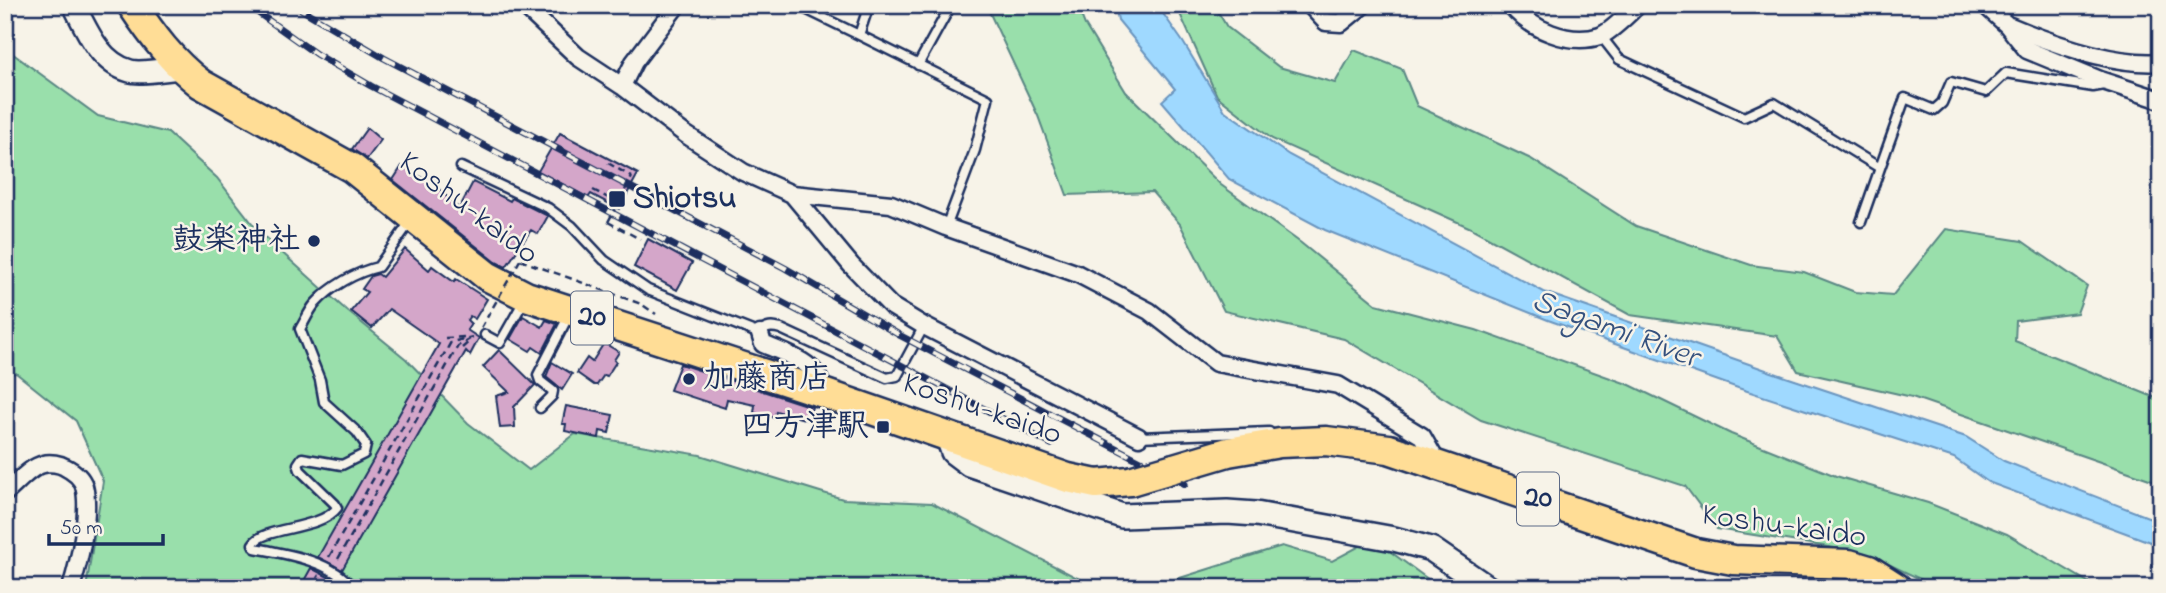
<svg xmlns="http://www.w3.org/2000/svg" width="2166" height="593" font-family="'Indie Flower','Klee One',sans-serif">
<rect width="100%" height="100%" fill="#f7f3e8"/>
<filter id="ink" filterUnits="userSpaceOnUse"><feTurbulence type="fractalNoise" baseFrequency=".0143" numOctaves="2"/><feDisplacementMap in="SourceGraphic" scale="14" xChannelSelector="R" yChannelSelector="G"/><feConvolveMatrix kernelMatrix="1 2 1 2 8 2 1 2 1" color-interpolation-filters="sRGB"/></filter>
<g filter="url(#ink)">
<path fill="#99dfab" stroke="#5a8784" stroke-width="2" d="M986,5H1077L1085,25L1126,92L1221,185L1301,243L1376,304L1476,330L1630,385L1731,434L1836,476L1928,503L2007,534L2098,588H1939L1865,553L1717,529L1685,486L1481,420L1344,339L1224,311L1180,224L1152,192L1067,195L1038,116Z
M1176,5H1214L1227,27L1279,67L1335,83L1354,50L1402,69L1417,106L1531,159L1636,226L1751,265L1804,272L1855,292L1893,295L1946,229L2022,241L2087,286L2077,313L2016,321L2015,341L2161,400V483L1912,397L1798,371L1777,336L1630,315L1471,228L1272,139L1217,96Z
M5,48L98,116L168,133L217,178L259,232L346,310L406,359L468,423L529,470L575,434L700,455L843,499L932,503L1085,582L1119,588H86L103,481L76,421L16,373L5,375Z
M1373,539L1440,588H1148L1282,546L1332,561Z"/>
<path fill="#9fd9ff" stroke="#6a95bf" stroke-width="2" d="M1115,5H1157L1183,42L1225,111L1289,155L1544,292L1786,377L1966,437L2004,461L2161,522V546L1988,482L1954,458L1738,388L1548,320L1325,230L1229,179L1162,101L1175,89L1118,20Z"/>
<path fill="#d4a6c9" stroke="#1b2f5e" stroke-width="2" d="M367,128L381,140L367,159L352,149Z
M560,133L638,174L619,209L591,194L588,198L538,171Z
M402,166L424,179L426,176L459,209L473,182L510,201L512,198L548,216L538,234L531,230L506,267L496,262L393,180Z
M648,239L692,263L677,290L634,267Z
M405,249L429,270L432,266L454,282L456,279L487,299L475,319L470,316L467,320L471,324L467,330L479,338L470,355L466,351L342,570L318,557L439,344L389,309L372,328L351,311L367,292L362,289L371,276L378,274L382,277Z
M523,316L542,327L546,320L557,324L542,353L533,347L530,351L510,339Z
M604,343L619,352L614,360L616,362L607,376L604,375L597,385H594L577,373L587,358L592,362Z
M499,350L535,385L514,407L515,427L500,428L496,396L509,392L483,367Z
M552,362L572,374L562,390L546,377Z
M680,364L812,407L808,420L776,411L775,418L754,413L755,405L727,399L725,408L670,390Z
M566,406L613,415L609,433L600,431L599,438L565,431L566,424H562Z
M311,568L336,581L332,588H300Z"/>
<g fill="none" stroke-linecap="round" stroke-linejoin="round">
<g stroke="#1b2f5e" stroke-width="13">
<path id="service" d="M797,5L859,35
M869,5L859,35L988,99L975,150L946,227
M1601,36L1619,59L1744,117L1774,103L1880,168L1861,222
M918,65L951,5
M461,167L548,208L572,226L604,260L648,290L760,334C765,326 773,327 781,329L887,378L897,376L924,326
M1880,168L1905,98L1934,110L1942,103L1951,82L1986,92L2006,73L2093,87L2104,85
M485,335L500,343L525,299
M540,408L552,396L553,391L540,381L538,375L569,315
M1139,437L1269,432
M353,588C332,561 287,554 255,548L253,544C262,527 321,530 337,508L335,504L300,470L298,464L302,458L342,465L364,454L366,445L357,432L324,402L320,380L300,329C305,321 309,311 315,304C330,287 356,272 378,267L410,222"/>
</g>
<g stroke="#1b2f5e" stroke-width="21">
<path id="minor" d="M523,5L578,57L622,86L685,134L743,172L792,194L891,204L946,227L1078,274L1149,311L1216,363L1338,385L1422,436L1438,464
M1310,5L1326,22L1341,23L1363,5
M1511,5C1530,29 1569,46 1600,36C1611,32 1629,13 1638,5
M1985,5L2007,25L2027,50L2100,80L2161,100
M2010,26C2053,44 2114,66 2161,62
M622,86L634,62L677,5
M792,194L851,265L891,306L924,326L1139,437
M760,334L763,344C788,355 820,362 823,393
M5,493C17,484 29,467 44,464C50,462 60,464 65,467C73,471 81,477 84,486C91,512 79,562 71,588"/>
</g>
<g stroke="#1b2f5e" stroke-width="26">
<path id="tertiary" d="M74,5C87,31 100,63 130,71C141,74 167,69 180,68"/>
</g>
<g stroke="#1b2f5e" stroke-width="28">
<path id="secondary" d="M947,435L953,452L969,464L1122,516L1227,512L1256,514L1394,539L1431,549L1488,588"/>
</g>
<g stroke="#1b2f5e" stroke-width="33">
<path id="trunk" d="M132,5C152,35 172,62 201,84L352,168L487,276L526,296L823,393L1068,478L1096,484L1130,481
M1174,468L1228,452L1280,443L1326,441L1389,449L1696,553L1733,560L1849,564L1869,570L1897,588"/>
</g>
<path stroke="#1b2f5e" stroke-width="2.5" stroke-dasharray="7 5" stroke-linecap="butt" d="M608,163L632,177
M593,190L618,203
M608,222L640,239
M520,260L641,304L656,314
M445,338L466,337
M462,348L470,341
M329,557L451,342L473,337
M338,559L458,346L470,339
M311,588L319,575
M322,588L326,580"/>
<use href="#service" stroke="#f7f3e8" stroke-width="8"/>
<use href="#minor" stroke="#f7f3e8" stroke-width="16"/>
<use href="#tertiary" stroke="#f7f3e8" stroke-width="21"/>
<use href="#secondary" stroke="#f7f3e8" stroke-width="23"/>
<use href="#trunk" stroke="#ffdd96" stroke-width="28"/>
<g stroke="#1b2f5e" stroke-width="7">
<path id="rail" d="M247,5L316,54L371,86L1051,444
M294,5L384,58L785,268L901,336L1185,484"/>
</g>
<use href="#rail" stroke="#f7f3e8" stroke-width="4.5" stroke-dasharray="13" stroke-linecap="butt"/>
<g stroke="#1b2f5e" stroke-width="33" stroke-linecap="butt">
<path id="trunk-bridge" d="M1130,481L1174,468"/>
</g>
<path stroke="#1b2f5e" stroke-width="2.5" stroke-dasharray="7 5" stroke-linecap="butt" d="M608,222L632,177
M481,328L520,260"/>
<use href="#trunk-bridge" stroke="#ffdd96" stroke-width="28"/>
</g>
</g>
<g fill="#1b2f5e" stroke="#f7f3e8" stroke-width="2.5">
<rect x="608" y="190" width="18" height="18" rx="3.5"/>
<circle cx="314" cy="241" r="7"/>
<circle cx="689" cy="379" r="7"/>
<rect x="876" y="420" width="14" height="14" rx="3.5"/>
</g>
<g text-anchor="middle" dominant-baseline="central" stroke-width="5" stroke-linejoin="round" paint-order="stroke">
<g fill="#f7f3e8" stroke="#5d6a87" stroke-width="2">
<rect x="571" y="291.5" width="42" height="53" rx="5"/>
<rect x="1517" y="472.5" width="42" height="53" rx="5"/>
</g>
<g font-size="30" font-weight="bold" fill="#1b2f5e">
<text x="592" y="318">20</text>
<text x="1538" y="499">20</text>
</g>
<g font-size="32" font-weight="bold" fill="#1b2f5e" stroke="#f7f3e8" text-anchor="start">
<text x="633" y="199">Shiotsu</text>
<text x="300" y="241" text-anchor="end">鼓楽神社</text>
<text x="703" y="379">加藤商店</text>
<text x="869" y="427" text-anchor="end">四方津駅</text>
</g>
<g font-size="32" fill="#1b2f5e" stroke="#f7f3e8">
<text transform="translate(468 209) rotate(37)">Koshu-kaido</text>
<text transform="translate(982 410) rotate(19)">Koshu-kaido</text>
<text transform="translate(1784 527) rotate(8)">Koshu-kaido</text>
</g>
<g font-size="33" font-style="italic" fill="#35517e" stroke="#f7f3e8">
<text transform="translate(1615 330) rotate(20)">Sagami River</text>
</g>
</g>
<rect width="2166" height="593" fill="none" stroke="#f7f3e8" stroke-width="28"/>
<rect x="14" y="14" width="2138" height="565" fill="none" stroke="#1b2f5e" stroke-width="2.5" filter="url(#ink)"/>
<path d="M49 534v10h114v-10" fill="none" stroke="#1b2f5e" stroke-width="3.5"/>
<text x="60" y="534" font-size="21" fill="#1b2f5e" stroke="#f7f3e8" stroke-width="5" paint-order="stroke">50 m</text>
</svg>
